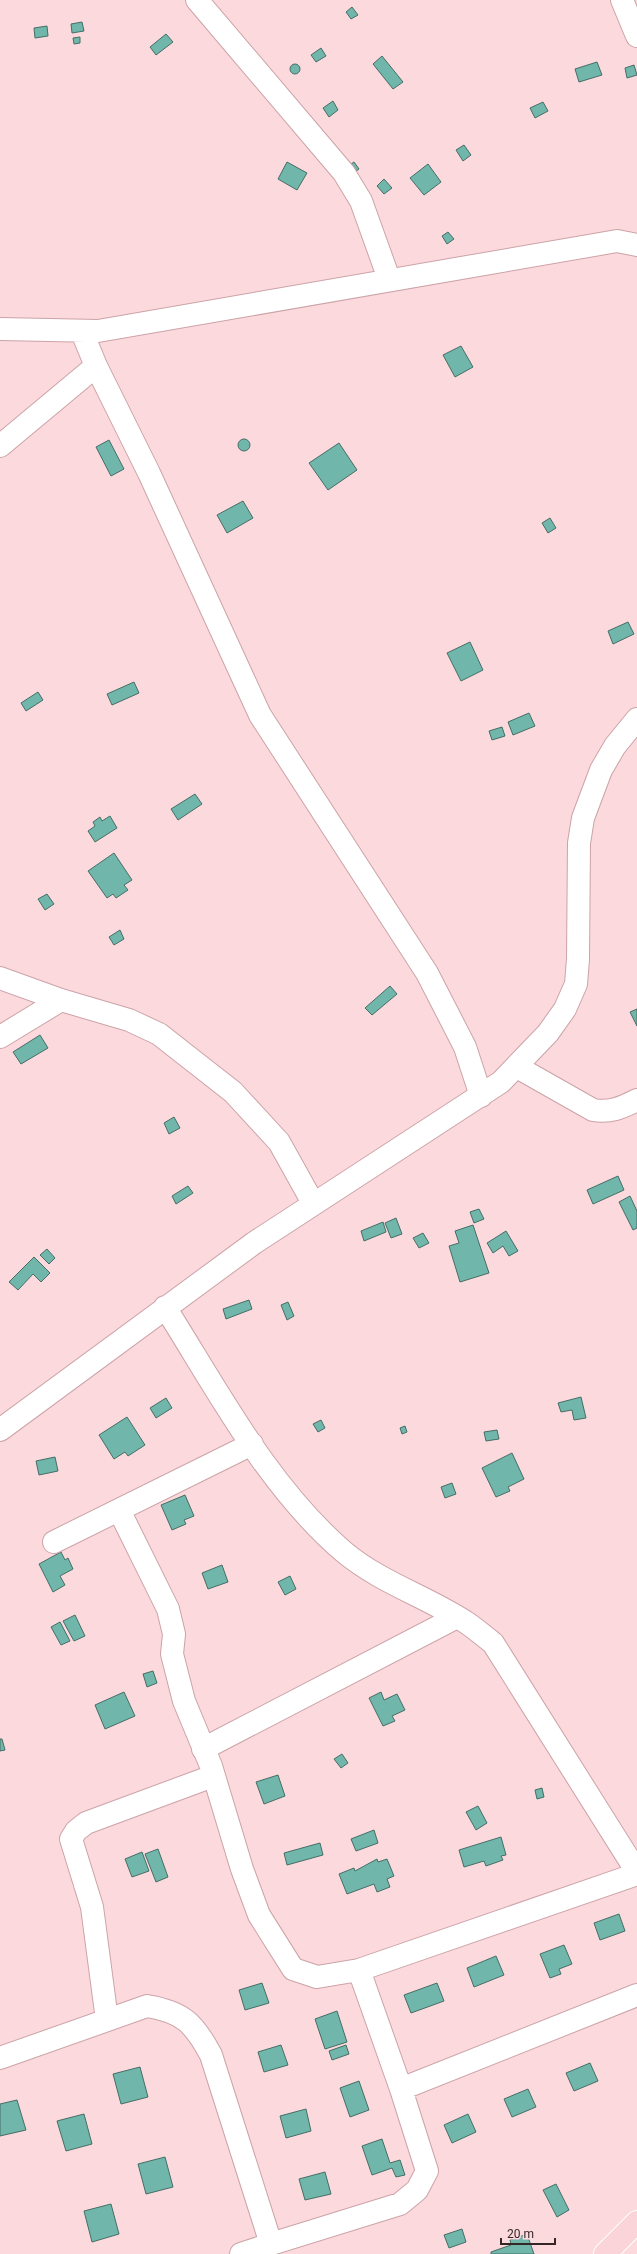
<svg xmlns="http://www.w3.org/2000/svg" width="637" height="2254" font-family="Roboto,sans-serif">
<rect width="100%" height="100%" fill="#fbd9dc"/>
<path fill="#70b6aa" stroke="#456e66" d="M352,7L358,15L351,19L346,12Z
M82,22L84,31L72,33L71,24Z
M47,26L48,36L35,38L34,28Z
M166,34L173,42L156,55L150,47Z
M80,37V43L74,44L73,38Z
M321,48L326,56L316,62L311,55Z
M382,56L403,82L393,89L373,64Z
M597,62L602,75L579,82L575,69Z
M290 69a5 5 0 1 1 10 0a5 5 0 1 1-10 0Z
M634,65L637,75L627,78L625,68Z
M333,101L338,110L329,117L323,108Z
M543,102L548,111L535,118L530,108Z
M464,145L471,155L463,161L456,150Z
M287,162L307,173L297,190L278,179Z
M354,162L359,169L352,174L347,167Z
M428,164L441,182L424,195L410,178Z
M384,179L392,188L384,194L377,186Z
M448,232L454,239L447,244L442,236Z
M461,346L473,367L455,377L443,355Z
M238 445a6 6 0 1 1 12 0a6 6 0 1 1-12 0Z
M109,440L124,469L111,476L96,447Z
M339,443L357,470L328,490L309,463Z
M243,501L253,518L227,533L217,515Z
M550,518L556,528L548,533L542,523Z
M628,622L634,634L613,644L608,631Z
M470,642L483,670L461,681L447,653Z
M134,682L139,693L112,705L107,694Z
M38,692L43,700L26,711L21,703Z
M529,713L535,726L513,735L508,722Z
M502,727L505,736L492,740L489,731Z
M195,794L202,804L178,820L171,809Z
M110,816L117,828L95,842L88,831L95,826L93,822L100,817L102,821Z
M114,853L132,880L124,885L128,890L116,898L113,894L107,898L88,871Z
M47,894L54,904L45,910L38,899Z
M120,930L124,939L114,945L109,937Z
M390,986L397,994L372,1015L365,1008Z
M637,1009V1026L630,1012Z
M40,1035L48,1048L21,1064L13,1052Z
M174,1117L180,1128L169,1134L164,1123Z
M618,1176L624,1190L593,1204L587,1190Z
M188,1186L193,1193L176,1204L172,1196Z
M630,1196L637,1211V1228L633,1230L619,1202Z
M479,1209L484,1219L474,1223L470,1212Z
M396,1218L402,1234L391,1238L385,1223Z
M383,1222L386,1232L364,1241L361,1231Z
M473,1225L489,1273L460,1282L449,1246L459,1243L455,1231Z
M506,1231L518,1251L509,1256L503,1246L493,1253L487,1243Z
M423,1233L429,1243L419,1248L413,1238Z
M47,1249L55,1258L49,1264L40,1255Z
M34,1257L50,1273L41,1282L33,1274L18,1290L9,1282Z
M249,1300L252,1309L226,1319L223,1309Z
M288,1302L294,1316L287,1320L281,1305Z
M581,1397L586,1418L574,1420L572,1410L561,1412L558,1403Z
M166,1398L172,1408L156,1418L150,1408Z
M127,1417L145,1445L128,1456L125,1452L114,1459L99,1435Z
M321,1420L325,1428L318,1432L313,1424Z
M405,1426L407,1432L402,1434L400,1428Z
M497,1430L499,1439L486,1441L484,1432Z
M512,1453L524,1479L508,1487L510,1491L496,1497L482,1468Z
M55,1457L58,1471L39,1475L36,1461Z
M452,1483L456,1494L445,1498L441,1487Z
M185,1495L194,1516L184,1520L186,1524L172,1530L161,1505Z
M61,1552L65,1560L68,1558L73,1569L60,1576L65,1585L53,1592L39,1564Z
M222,1565L228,1582L208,1589L202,1573Z
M290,1576L296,1589L285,1595L278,1582Z
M75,1615L85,1636L74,1641L63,1621Z
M60,1622L70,1641L61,1645L51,1627Z
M153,1671L157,1683L147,1687L143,1674Z
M124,1692L135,1716L105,1729L95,1705Z
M381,1692L384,1700L397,1694L405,1710L392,1716L395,1721L383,1726L369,1698Z
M0,1739H2L5,1750L0,1751Z
M342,1754L348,1763L341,1768L334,1759Z
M278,1775L285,1796L264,1804L256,1782Z
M542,1788L544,1797L537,1799L535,1790Z
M478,1806L487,1823L476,1830L466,1812Z
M374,1830L378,1843L356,1851L351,1839Z
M501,1837L506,1855L501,1856L503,1860L486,1866L484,1861L464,1867L459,1850Z
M320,1843L323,1855L287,1865L284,1853Z
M158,1849L168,1877L156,1882L145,1854Z
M142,1852L149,1871L132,1877L125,1859Z
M377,1859L378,1862L387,1859L394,1876L387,1879L390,1887L377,1892L374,1884L347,1894L339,1874L354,1868L355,1871Z
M619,1914L625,1931L600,1940L594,1923Z
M564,1945L572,1964L559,1969L561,1974L550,1978L540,1954Z
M496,1956L504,1975L474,1987L467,1968Z
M262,1983L269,2003L245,2010L239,1990Z
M437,1983L444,2001L411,2013L404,1995Z
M337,2011L347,2042L325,2049L315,2019Z
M281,2045L288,2065L264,2072L258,2052Z
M346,2045L349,2054L332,2060L329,2051Z
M590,2063L598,2081L574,2091L566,2073Z
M140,2067L148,2097L121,2104L113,2074Z
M359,2081L369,2110L350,2117L340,2088Z
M528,2089L536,2107L512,2117L504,2099Z
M17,2100L26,2130L0,2136V2104Z
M306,2109L311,2131L286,2138L280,2116Z
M84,2114L92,2144L66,2151L57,2121Z
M468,2114L476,2132L452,2143L444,2125Z
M382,2139L390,2163L400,2160L405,2175L396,2177L392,2168L372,2175L362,2146Z
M165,2157L173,2187L146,2194L138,2164Z
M325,2172L331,2194L305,2200L299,2179Z
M556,2184L569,2210L557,2217L543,2190Z
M111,2204L119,2234L92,2242L84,2211Z
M462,2229L466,2242L449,2248L444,2235Z
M527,2234L534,2254H491V2252L511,2245L510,2240Z"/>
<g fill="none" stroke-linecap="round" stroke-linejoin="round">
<g stroke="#cca3a8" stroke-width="24">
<path id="minor" d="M197,0L344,173L361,201L389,279
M622,0L637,36
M0,329L98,331L617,241L637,245
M82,332L96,366L149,473L260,715L427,973L465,1047L481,1096
M0,446L96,366
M0,978L61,1000L129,1020L159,1034L233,1092L279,1142L313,1203
M0,1037L61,1000
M517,1067L593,1110C610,1113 621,1108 637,1100
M165,1307C218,1391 268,1487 344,1552C381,1583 428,1597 467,1623C476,1629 485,1637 493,1643L637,1872
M0,1430L254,1243L501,1082L548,1033L565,1009L576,984L578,959L579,843L583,818L601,770L615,746L637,719
M119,1510L168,1609L174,1634L172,1654L184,1701L211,1766L242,1869L259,1915L293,1969L317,1977L359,1970L637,1874
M54,1542L252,1444
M203,1749L457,1617
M107,2020L92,1907L71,1839L76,1831L86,1823L213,1776
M0,2058L147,2006C183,2012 194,2023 211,2055L271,2244L241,2254
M401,2089L637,1995
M271,2244L400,2204L417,2190L427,2171L401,2089L359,1970"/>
</g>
<g stroke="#fff" stroke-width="24">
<path id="major" d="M605,2254L637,2222"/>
</g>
<use href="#minor" stroke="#fff" stroke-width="22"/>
<use href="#major" stroke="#fad4d9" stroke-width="22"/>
</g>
<path d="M501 2238v6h54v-6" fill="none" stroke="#352627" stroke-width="2"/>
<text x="507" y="2238" font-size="12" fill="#352627" stroke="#fbd9dc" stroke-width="3" paint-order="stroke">20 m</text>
</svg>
